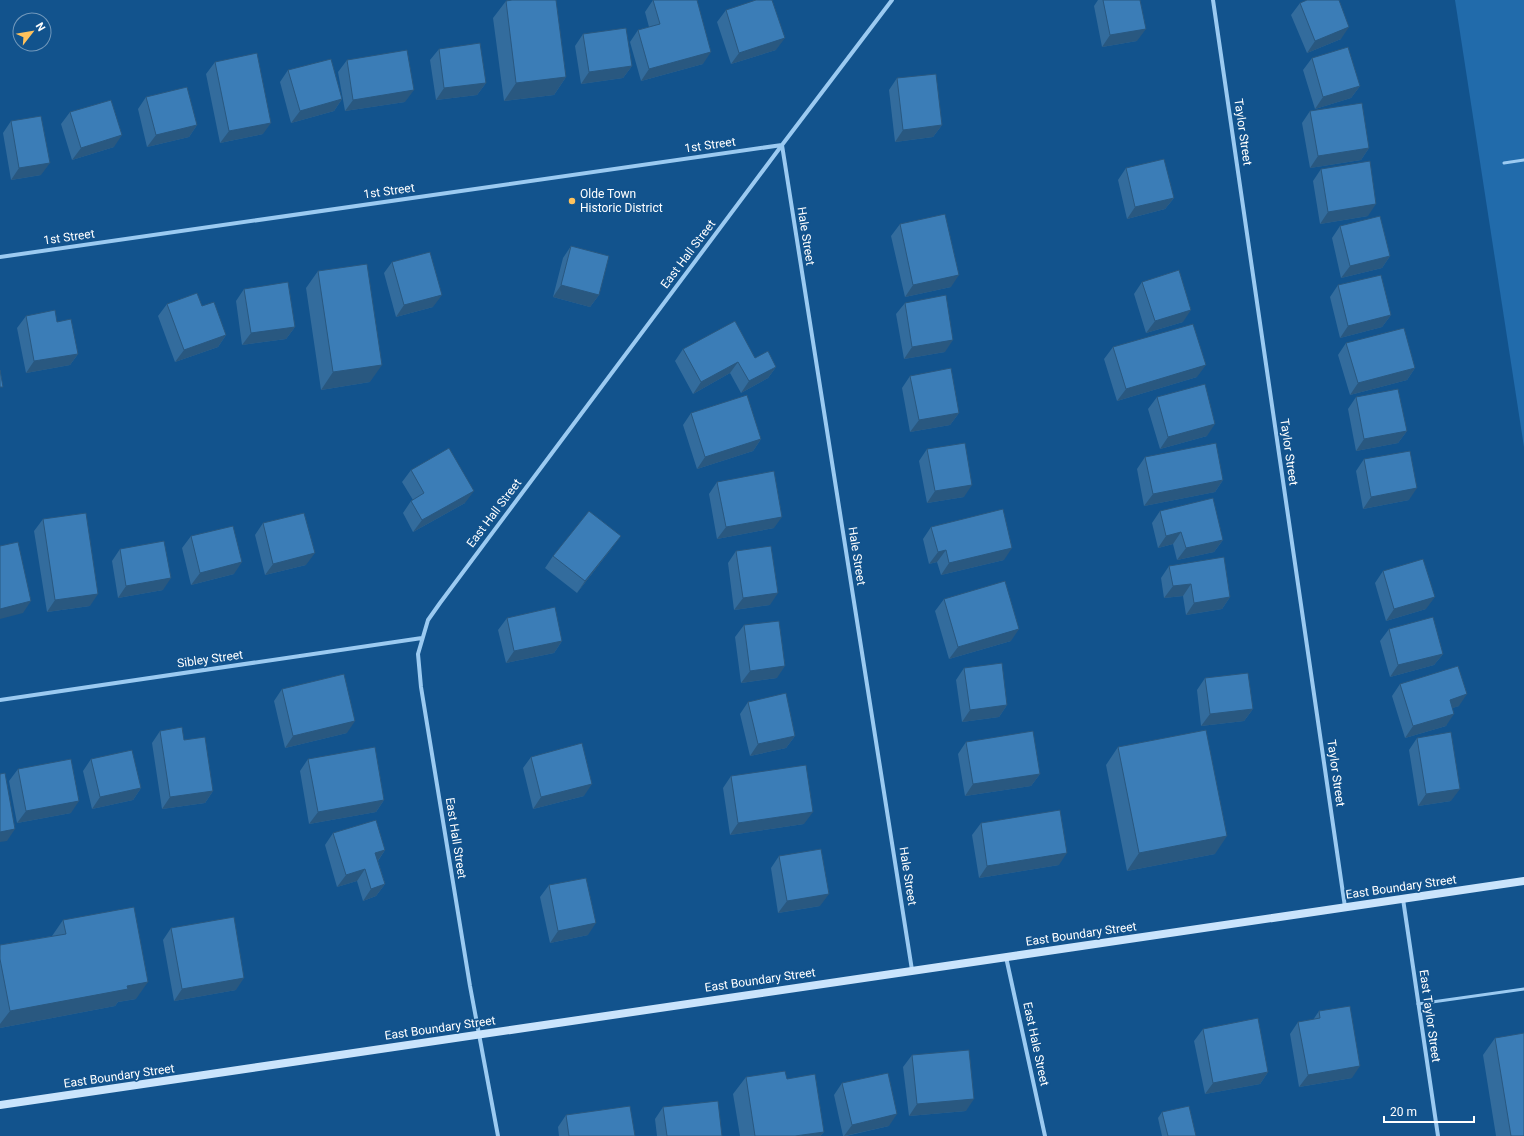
<svg xmlns="http://www.w3.org/2000/svg" width="1524" height="1136" font-family="Roboto,sans-serif">
<rect width="100%" height="100%" fill="#12538d"/>
<path fill="#216bab" d="M1455,0H1524V447Z"/>
<g fill="none" stroke-linecap="round" stroke-linejoin="round">
<path stroke="#9bcaf1" stroke-width="3" d="M1504,163L1524,160
M1418,1004L1524,989"/>
<path stroke="#9bcaf1" stroke-width="4" d="M1213,0L1345,907
M0,257L782,145L912,970
M0,700L422,638
M1403,899L1438,1136
M1006,957L1045,1136
M498,1136L470,986L421,687L418,654L428,620L440,603L782,145L892,0"/>
<path stroke="#cae4fc" stroke-width="8" d="M0,1105L1524,881"/>
</g>
<path fill="#336c9d" d="M653,0L703,64L641,81L630,42L638,30L649,27L645,12Z
M1098,0H1140L1137,41L1102,47L1094,6Z
M506,1L566,77L554,95L504,101L493,18Z
M1300,3L1341,39L1307,53L1291,15Z
M726,10L776,50L731,64L717,22Z
M583,34L632,66L623,78L581,84L575,46Z
M439,49L486,83L477,95L436,100L430,60Z
M1312,58L1360,86L1351,98L1315,109L1303,70Z
M347,60L405,102L345,111L338,72Z
M215,62L263,134L220,143L206,74Z
M288,70L342,99L334,111L291,123L280,82Z
M897,78L942,125L933,137L895,142L889,90Z
M146,97L197,125L189,137L147,147L138,109Z
M1310,111L1369,148L1361,160L1310,168L1302,123Z
M70,112L114,147L72,160L61,124Z
M11,121L41,175L11,180L3,133Z
M1126,168L1174,198L1165,209L1127,219L1118,180Z
M1321,169L1368,216L1320,224L1313,181Z
M900,224L951,287L905,297L891,236Z
M1340,226L1390,256L1382,268L1341,278L1332,238Z
M571,246L599,295L590,307L553,297L563,258Z
M392,262L433,307L396,317L384,273Z
M318,271L370,382L321,390L306,288Z
M1142,282L1183,322L1146,333L1134,294Z
M1338,285L1391,315L1382,327L1340,338L1330,297Z
M244,289L295,327L286,339L242,345L236,301Z
M905,303L945,352L904,359L896,314Z
M167,304L202,306L226,335L218,347L175,362L158,316Z
M26,316L57,322L78,354L70,365L26,373L17,328Z
M1346,343L1415,368L1407,380L1350,395L1338,355Z
M1113,347L1197,377L1117,401L1104,359Z
M683,349L755,358L776,367L768,378L741,393L730,373L693,394L675,361Z
M910,376L959,413L950,425L910,432L902,388Z
M1157,397L1207,436L1160,449L1148,409Z
M1356,397L1407,431L1398,443L1356,451L1348,409Z
M691,413L761,439L753,451L697,469L683,425Z
M927,449L964,497L927,503L919,461Z
M1145,457L1223,480L1215,492L1144,506L1137,469Z
M1364,459L1409,500L1363,509L1356,471Z
M411,470L465,503L413,532L403,513L411,501L413,500L402,482Z
M717,482L774,528L717,539L709,494Z
M1160,511L1223,540L1214,552L1177,560L1173,544L1158,548L1152,523Z
M43,519L90,606L47,612L34,531Z
M263,523L306,565L265,575L255,535Z
M931,527L1004,560L941,575L937,562L929,564L923,539Z
M191,536L234,574L191,585L182,548Z
M612,548L577,593L545,568L553,556Z
M120,549L163,590L118,598L112,561Z
M736,551L770,605L734,610L728,563Z
M1169,566L1230,597L1222,609L1186,615L1183,596L1164,598L1161,578Z
M1383,571L1426,609L1386,621L1375,583Z
M944,599L1011,641L949,659L935,611Z
M507,618L562,641L554,653L506,663L498,630Z
M744,625L777,678L741,683L735,637Z
M1389,629L1443,654L1434,665L1390,677L1380,641Z
M964,668L1007,705L999,717L962,722L956,680Z
M1205,678L1253,709L1244,721L1201,726L1197,690Z
M1400,684L1459,706L1452,708L1446,726L1405,738L1392,696Z
M282,689L347,733L285,748L274,701Z
M748,702L795,736L786,748L750,756L740,714Z
M160,731L213,791L205,803L162,809L152,743Z
M1417,738L1451,801L1418,806L1409,750Z
M966,742L1040,774L1031,786L965,796L958,754Z
M1118,747L1215,854L1127,871L1106,765Z
M531,757L584,796L533,809L523,768Z
M91,759L141,788L133,800L92,809L83,771Z
M308,759L384,800L376,812L309,824L300,771Z
M18,769L71,813L17,823L9,781Z
M731,776L804,824L730,835L723,788Z
M981,823L1059,865L979,878L972,835Z
M333,833L385,850L378,861L385,884L376,896L363,901L357,881L337,887L325,845Z
M779,856L820,906L778,913L771,868Z
M549,885L588,935L550,943L540,897Z
M63,920L136,999L118,1002L115,1006L0,1028V945L52,936Z
M171,928L236,990L174,1001L163,940Z
M1319,1011L1352,1078L1299,1087L1290,1034L1298,1022L1313,1020Z
M1203,1029L1268,1072L1260,1084L1205,1094L1194,1041Z
M1495,1038L1524,1136H1496L1483,1055Z
M912,1055L966,1111L909,1116L903,1067Z
M746,1077L787,1079L824,1132L820,1136H740L733,1094Z
M842,1083L889,1126L846,1136H843L834,1095Z
M663,1107L722,1136H657L655,1119Z
M1162,1112L1196,1136H1162L1158,1118Z
M566,1115L635,1136H559L558,1127Z"/>
<path fill="#295880" d="M1349,27L1341,39L1307,53L1315,41Z
M1146,29L1137,41L1102,47L1110,35Z
M785,38L776,50L731,64L739,53Z
M711,52L703,64L641,81L649,69Z
M632,66L623,78L581,84L589,72Z
M566,77L554,95L504,101L516,83Z
M486,83L477,95L436,100L444,88Z
M1360,86L1351,98L1315,109L1323,97Z
M414,90L405,102L345,111L353,100Z
M342,99L334,111L291,123L300,111Z
M271,123L263,134L220,143L229,131Z
M197,125L189,137L147,147L156,135Z
M942,125L933,137L895,142L903,130Z
M122,135L114,147L72,160L81,148Z
M1369,148L1361,160L1310,168L1318,156Z
M50,163L41,175L11,180L19,168Z
M1174,198L1165,209L1127,219L1135,207Z
M1376,204L1368,216L1320,224L1328,212Z
M1390,256L1382,268L1341,278L1350,266Z
M959,275L951,287L905,297L913,285Z
M561,285L599,295L590,307L553,297Z
M442,295L433,307L396,317L404,305Z
M1191,310L1183,322L1146,333L1155,321Z
M1391,315L1382,327L1340,338L1348,326Z
M295,327L286,339L242,345L251,333Z
M226,335L218,347L175,362L184,350Z
M953,340L945,352L904,359L912,347Z
M78,354L70,365L26,373L34,361Z
M738,362L730,373L693,394L701,382Z
M382,365L370,382L321,390L333,372Z
M1206,365L1197,377L1117,401L1126,389Z
M776,367L768,378L741,393L749,381Z
M1415,368L1407,380L1350,395L1358,383Z
M959,413L950,425L910,432L919,420Z
M1215,424L1207,436L1160,449L1168,437Z
M1407,431L1398,443L1356,451L1364,439Z
M761,439L753,451L697,469L705,457Z
M1223,480L1215,492L1144,506L1153,494Z
M972,485L964,497L927,503L935,491Z
M1417,488L1409,500L1363,509L1371,497Z
M474,491L465,503L413,532L422,520Z
M782,517L774,528L717,539L726,527Z
M1181,532L1173,544L1158,548L1166,536Z
M621,536L612,548L577,593L585,581Z
M1223,540L1214,552L1177,560L1186,548Z
M1012,548L1004,560L941,575L949,563Z
M946,550L937,562L929,564L938,552Z
M315,553L306,565L265,575L273,564Z
M242,562L234,574L191,585L200,573Z
M171,578L163,590L118,598L126,586Z
M1191,584L1183,596L1164,598L1173,586Z
M778,593L770,605L734,610L743,598Z
M98,594L90,606L47,612L55,600Z
M1230,597L1222,609L1186,615L1194,603Z
M1435,597L1426,609L1386,621L1394,609Z
M31,601L23,613L0,619V609Z
M1019,629L1011,641L949,659L958,647Z
M562,641L554,653L506,663L514,651Z
M1443,654L1434,665L1390,677L1398,665Z
M785,666L777,678L741,683L750,671Z
M1467,694L1459,706L1441,712L1450,700Z
M1007,705L999,717L962,722L970,710Z
M1253,709L1244,721L1201,726L1210,714Z
M1454,714L1446,726L1405,738L1413,726Z
M355,721L347,733L285,748L293,736Z
M795,736L786,748L750,756L758,744Z
M1040,774L1031,786L965,796L973,784Z
M592,784L584,796L533,809L541,797Z
M141,788L133,800L92,809L100,797Z
M1460,789L1451,801L1418,806L1426,794Z
M213,791L205,803L162,809L170,797Z
M384,800L376,812L309,824L318,812Z
M79,801L71,813L17,823L26,811Z
M813,812L804,824L730,835L738,823Z
M15,829L7,841L0,842V832Z
M1227,836L1215,854L1127,871L1139,853Z
M385,850L377,862L375,853Z
M1067,853L1059,865L979,878L987,866Z
M365,869L357,881L337,887L346,875Z
M385,884L376,896L363,901L371,889Z
M829,894L820,906L778,913L787,901Z
M596,923L588,935L550,943L558,931Z
M244,978L236,990L174,1001L182,989Z
M148,982L136,999L118,1002L115,1006L0,1028V1024L10,1011Z
M1360,1066L1352,1078L1299,1087L1308,1075Z
M1268,1072L1260,1084L1205,1094L1213,1083Z
M974,1099L966,1111L909,1116L917,1104Z
M897,1114L889,1126L844,1136L852,1125Z
M824,1132L820,1136H795Z"/>
<path fill="#3b7db7" stroke="#295880" d="M512,0H556L566,77L516,83L506,1Z
M653,0H697L711,52L649,69L638,30L660,24Z
M756,0H772L785,38L739,53L726,10Z
M1103,0H1140L1146,29L1110,35Z
M1307,0H1339L1349,27L1315,41L1300,3Z
M626,28L632,66L589,72L583,34Z
M480,43L486,83L444,88L439,49Z
M1348,47L1360,86L1323,97L1312,58Z
M407,50L414,90L353,100L347,60Z
M257,53L271,123L229,131L215,62Z
M331,59L342,99L300,111L288,70Z
M936,74L942,125L903,130L897,78Z
M187,87L197,125L156,135L146,97Z
M111,100L122,135L81,148L70,112Z
M1362,103L1369,148L1318,156L1310,111Z
M41,116L50,163L19,168L11,121Z
M1164,159L1174,198L1135,207L1126,168Z
M1370,161L1376,204L1328,212L1321,169Z
M945,214L959,275L913,285L900,224Z
M1380,216L1390,256L1350,266L1340,226Z
M571,246L609,256L599,295L561,285Z
M430,252L442,295L404,305L392,262Z
M367,264L382,365L333,372L318,271Z
M1179,270L1191,310L1155,321L1142,282Z
M1381,275L1391,315L1348,326L1338,285Z
M288,282L295,327L251,333L244,289Z
M197,293L202,306L214,302L226,335L184,350L167,304Z
M946,295L953,340L912,347L905,303Z
M55,310L57,322L71,319L78,354L34,361L26,316Z
M735,321L755,358L768,351L776,367L749,381L738,362L701,382L683,349Z
M1193,324L1206,365L1126,389L1113,347Z
M1404,328L1415,368L1358,383L1346,343Z
M951,368L959,413L919,420L910,376Z
M0,370L3,387H0Z
M1205,384L1215,424L1168,437L1157,397Z
M1398,389L1407,431L1364,439L1356,397Z
M747,395L761,439L705,457L691,413Z
M965,443L972,485L935,491L927,449Z
M1216,443L1223,480L1153,494L1145,457Z
M449,448L474,491L422,520L411,501L424,493L411,470Z
M1410,451L1417,488L1371,497L1364,459Z
M774,471L782,517L726,527L717,482Z
M1213,498L1223,540L1186,548L1181,532L1166,536L1160,511Z
M1003,509L1012,548L949,563L946,550L938,552L931,527Z
M589,511L621,536L585,581L553,556Z
M86,513L98,594L55,600L43,519Z
M304,513L315,553L273,564L263,523Z
M233,526L242,562L200,573L191,536Z
M164,541L171,578L126,586L120,549Z
M18,542L31,601L0,609V546Z
M771,546L778,593L743,598L736,551Z
M1224,557L1230,597L1194,603L1191,584L1173,586L1169,566Z
M1423,559L1435,597L1394,609L1383,571Z
M1005,581L1019,629L958,647L944,599Z
M555,607L562,641L514,651L507,618Z
M1433,617L1443,654L1398,665L1389,629Z
M779,621L785,666L750,671L744,625Z
M1002,663L1007,705L970,710L964,668Z
M1458,666L1467,694L1450,700L1454,714L1413,726L1400,684Z
M1248,673L1253,709L1210,714L1205,678Z
M344,674L355,721L293,736L282,689Z
M786,693L795,736L758,744L748,702Z
M182,727L184,740L205,737L213,791L170,797L160,731Z
M1206,730L1227,836L1139,853L1118,747Z
M1033,731L1040,774L973,784L966,742Z
M1451,732L1460,789L1426,794L1417,738Z
M582,743L592,784L541,797L531,757Z
M375,747L384,800L318,812L308,759Z
M132,750L141,788L100,797L91,759Z
M71,759L79,801L26,811L18,769Z
M806,765L813,812L738,823L731,776Z
M5,773L15,829L0,832V774Z
M1060,810L1067,853L987,866L981,823Z
M376,820L385,850L375,853L385,884L371,889L365,869L346,875L333,833Z
M821,849L829,894L787,901L779,856Z
M586,878L596,923L558,931L549,885Z
M134,907L148,982L127,986L128,989L10,1011L0,959V945L66,934L63,920Z
M234,917L244,978L182,989L171,928Z
M1350,1006L1360,1066L1308,1075L1298,1022L1320,1018L1319,1011Z
M1258,1018L1268,1072L1213,1083L1203,1029Z
M1524,1033V1136H1511L1495,1038Z
M969,1050L974,1099L917,1104L912,1055Z
M785,1071L787,1079L815,1074L824,1132L795,1136H755L746,1077Z
M888,1073L897,1114L852,1125L842,1083Z
M718,1101L722,1136H667L663,1107Z
M630,1106L635,1136H569L566,1115Z
M1189,1106L1196,1136H1168L1162,1112Z"/>
<circle fill="#ffc25c" stroke="#12538d" stroke-width="1.5" cx="572" cy="201" r="4"/>
<g text-anchor="middle" dominant-baseline="central" stroke-width="3.5" stroke-linejoin="round" paint-order="stroke">
<g font-size="12" fill="#fff" stroke="#12538d">
<text transform="translate(1243 132) rotate(82)">Taylor Street</text>
<text transform="translate(710 145) rotate(-8)">1st Street</text>
<text transform="translate(389 191) rotate(-8)">1st Street</text>
<text transform="translate(806 236) rotate(81)">Hale Street</text>
<text transform="translate(69 237) rotate(-8)">1st Street</text>
<text transform="translate(688 254) rotate(-53)">East Hall Street</text>
<text transform="translate(1289 452) rotate(82)">Taylor Street</text>
<text transform="translate(494 513) rotate(-53)">East Hall Street</text>
<text transform="translate(857 556) rotate(81)">Hale Street</text>
<text transform="translate(210 659) rotate(-8)">Sibley Street</text>
<text transform="translate(1336 773) rotate(82)">Taylor Street</text>
<text transform="translate(456 838) rotate(81)">East Hall Street</text>
<text transform="translate(908 876) rotate(81)">Hale Street</text>
<text transform="translate(1401 887) rotate(-8)">East Boundary Street</text>
<text transform="translate(1081 934) rotate(-8)">East Boundary Street</text>
<text transform="translate(760 980) rotate(-8)">East Boundary Street</text>
<text transform="translate(1430 1016) rotate(82)">East Taylor Street</text>
<text transform="translate(440 1028) rotate(-8)">East Boundary Street</text>
<text transform="translate(1036 1044) rotate(78)">East Hale Street</text>
<text transform="translate(119 1076) rotate(-8)">East Boundary Street</text>
</g>
<g font-size="12" fill="#fff" stroke="#12538d" text-anchor="start">
<text x="580" y="194">Olde Town<tspan x="580" dy="14">Historic District</tspan></text>
</g>
</g>
<g transform="translate(32 32) rotate(59)"><circle r="19" fill="#12538d" stroke="#7198bb"/>
<path d="M0-3L7 15L0 10L-7 15Z" fill="#ffc25c"/>
<text y="-6" font-size="11" font-weight="bold" text-anchor="middle" fill="#ffffff">N</text>
</g>
<path d="M1384 1116v6h90v-6" fill="none" stroke="#ffffff" stroke-width="2"/>
<text x="1390" y="1116" font-size="12" fill="#ffffff" stroke="#12538d" stroke-width="3" paint-order="stroke">20 m</text>
</svg>
